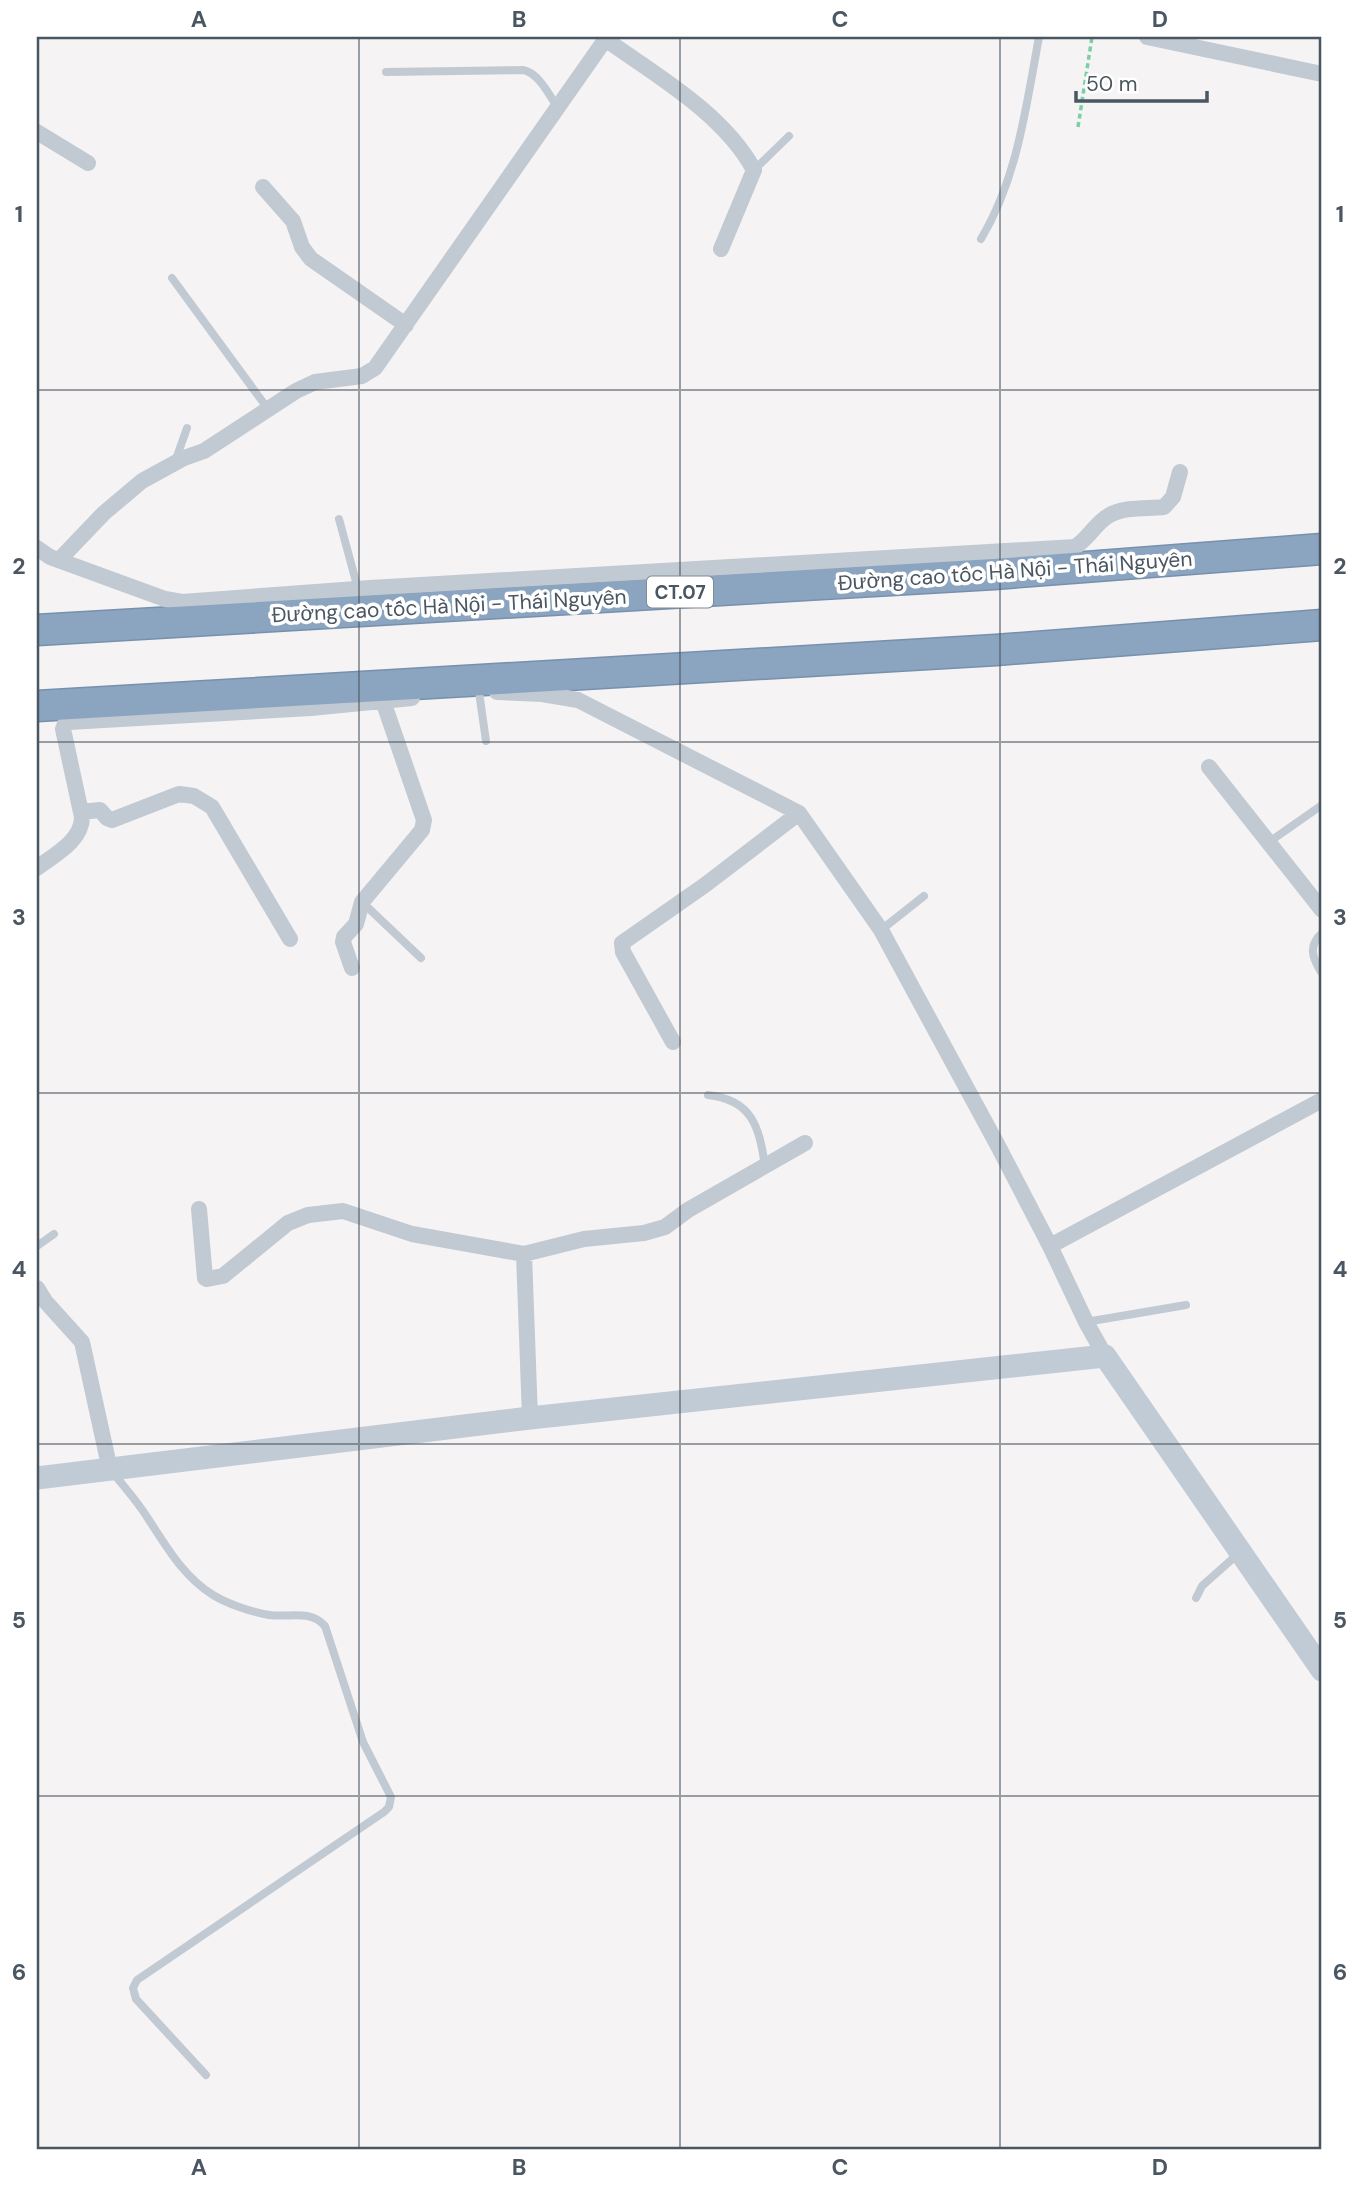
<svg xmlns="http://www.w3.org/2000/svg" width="1359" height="2186" font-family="'DM Sans',sans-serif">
<rect width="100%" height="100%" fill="#f5f3f3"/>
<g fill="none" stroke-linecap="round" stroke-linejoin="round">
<g stroke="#7690ad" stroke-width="33">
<path id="highway" d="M37,630L994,574L1322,549
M37,706L996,650L1322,625"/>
</g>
<path stroke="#7ad0a6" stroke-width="3.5" stroke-dasharray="5 3.5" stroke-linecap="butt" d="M1078,127L1092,37"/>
<path stroke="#c1cad2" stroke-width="8" d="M386,72L523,70C539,73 549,95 558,108
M754,170L789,136
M981,239C1018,177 1026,106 1039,37
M172,278L268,409
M175,462L187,428
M339,519L358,589
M479,692L486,741
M1269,842L1322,805
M362,902L421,958
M881,930L924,896
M1321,972C1312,957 1308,946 1322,933
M708,1095C752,1100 759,1126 765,1166
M37,1246L54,1234
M1086,1322L1186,1305
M114,1474C125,1488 137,1501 147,1517C165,1544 183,1577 213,1595C228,1604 251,1612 269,1615C289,1618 310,1609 325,1626L363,1742L391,1797L389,1807L384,1812L137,1980L133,1988L136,1999L206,2075
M1196,1598L1202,1586L1239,1553"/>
<path stroke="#c1cad2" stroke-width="16" d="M1147,37L1322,74
M605,39C656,75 724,114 754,170L721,249
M37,132L88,163
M263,187L293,221L302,247L311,259L406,325
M37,548L50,557L165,599L182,602L370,588L1075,547C1088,539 1095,524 1108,516C1124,506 1147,509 1164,507L1173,497L1180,472
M59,560L104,513L142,481L184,458L204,451L296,391L315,382L362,376L375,368L607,37
M497,692L542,694L578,700L799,813L881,930L997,1144L1050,1246L1086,1322L1105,1356
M1209,767L1322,910
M81,812L100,810L107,818L112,820L179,794L194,796L212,807L290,939
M37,868C54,855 82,841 82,817L63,729L65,724L69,722L311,708L412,698
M352,968L343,942L344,937L356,924L362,902L422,830L424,820L383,701
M673,1042L623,952L622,943L705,885L799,813
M199,1209L205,1278L207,1279L223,1276L288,1223L308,1215L343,1211L412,1234L524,1254L584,1239L644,1233L665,1227L688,1210L805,1143
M1050,1246L1322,1100
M524,1254L530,1418
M37,1288L45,1301L82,1342L110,1470"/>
<path stroke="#c1cbd6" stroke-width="23" d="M37,1478L530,1418L1105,1356L1322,1670"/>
<use href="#highway" stroke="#8ba5c1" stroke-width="30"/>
</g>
<path fill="none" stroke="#4a5661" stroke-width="2" stroke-opacity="0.55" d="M359,37V2149M680,37V2149M1000,37V2149M37,390H1322M37,742H1322M37,1093H1322M37,1444H1322M37,1796H1322"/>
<g text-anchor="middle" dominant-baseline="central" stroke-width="7" stroke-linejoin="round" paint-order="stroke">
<rect fill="#fff" stroke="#808990" stroke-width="2" x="647" y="576.5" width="66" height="31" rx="5"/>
<g font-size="19" font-weight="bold" fill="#4a5661">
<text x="680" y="592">CT.07</text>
</g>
<g font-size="21" fill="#4a5661" stroke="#fff">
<text transform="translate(1015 571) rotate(-4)">Đường cao tốc Hà Nội - Thái Nguyên</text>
<text transform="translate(449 606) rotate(-3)">Đường cao tốc Hà Nội - Thái Nguyên</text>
</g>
</g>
<rect width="1359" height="2186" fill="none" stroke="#ffffff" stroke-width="77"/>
<path d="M1076 91v10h131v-10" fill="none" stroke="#4a5661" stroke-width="3.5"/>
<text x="1086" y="91" font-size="21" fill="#4a5661" stroke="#ffffff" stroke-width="5" paint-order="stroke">50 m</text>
<rect x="38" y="38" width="1282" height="2110" fill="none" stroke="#4a5661" stroke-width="2.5"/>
<g font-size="23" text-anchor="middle" font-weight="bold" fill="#4a5661">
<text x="199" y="27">A</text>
<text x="519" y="27">B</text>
<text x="840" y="27">C</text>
<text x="1160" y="27">D</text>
<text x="19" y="222">1</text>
<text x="1340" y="222">1</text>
<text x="19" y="574">2</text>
<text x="1340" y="574">2</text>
<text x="19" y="925">3</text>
<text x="1340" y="925">3</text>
<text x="19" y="1277">4</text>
<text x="1340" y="1277">4</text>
<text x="19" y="1628">5</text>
<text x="1340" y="1628">5</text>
<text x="19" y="1980">6</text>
<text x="1340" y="1980">6</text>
<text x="199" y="2175">A</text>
<text x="519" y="2175">B</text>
<text x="840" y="2175">C</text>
<text x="1160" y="2175">D</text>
</g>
</svg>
